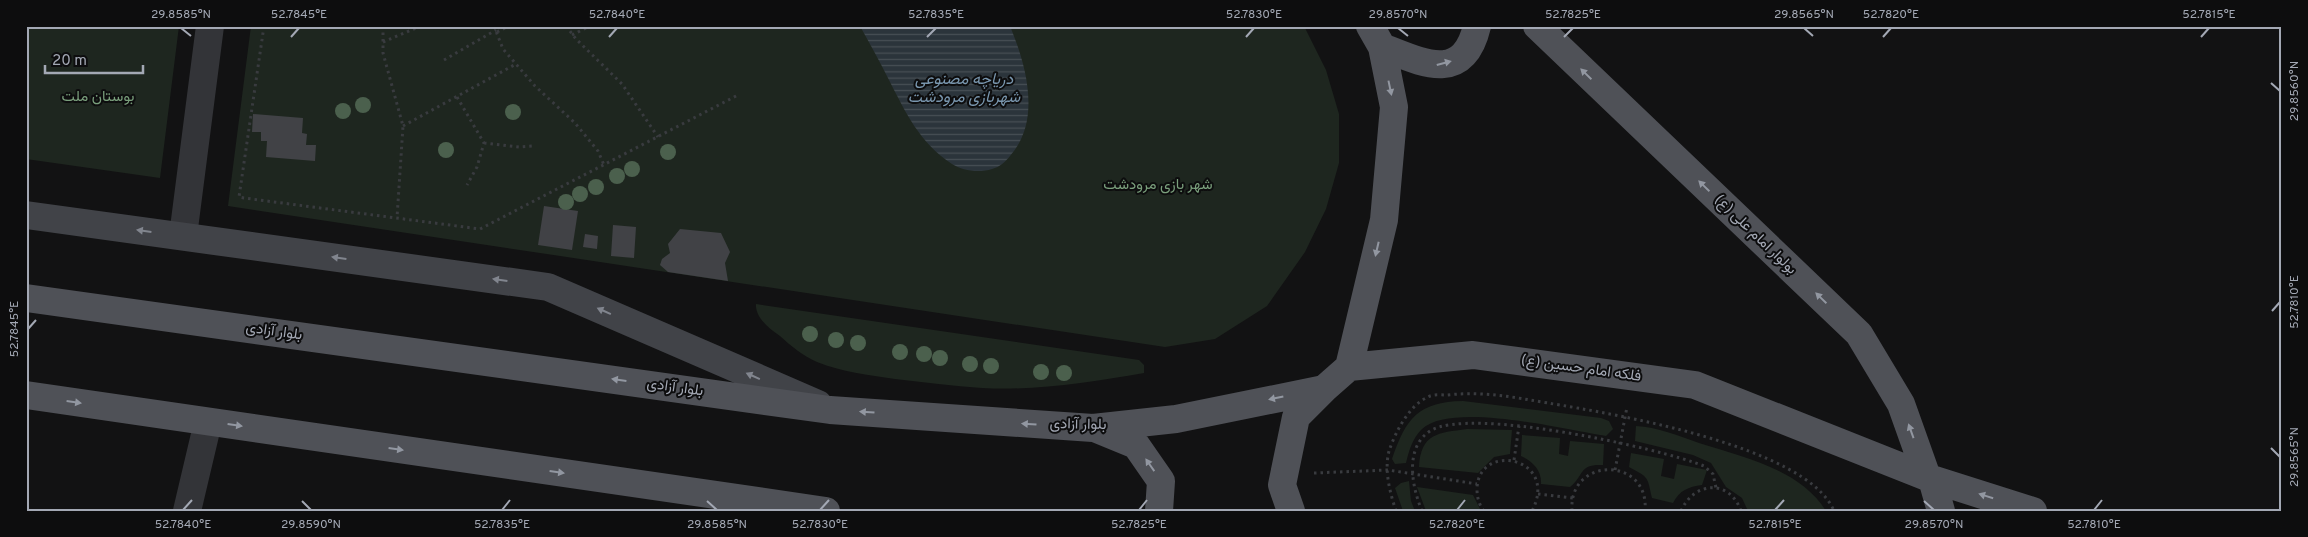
<svg xmlns="http://www.w3.org/2000/svg" width="2308" height="537" font-family="Overpass,Vazirmatn,sans-serif">
<defs>
<pattern id="water-rules" width="6" height="5" patternUnits="userSpaceOnUse" patternTransform="scale(1.25)"><rect width="6" height="5" fill="#2b343b"/><path d="M0 2.5h6" fill="none" stroke="#474f55"/></pattern>
</defs>
<rect width="100%" height="100%" fill="#121213"/>
<path fill="#1e261f" d="M26,26H179L160,178L26,159Z
M251,26H1304L1326,70L1339,114V163L1326,209L1305,252L1267,306L1215,339L1165,347L228,206Z
M756,304L1139,360L1144,365V373C1091,382 1036,391 982,388C953,386 924,382 895,379C868,375 842,372 817,362C803,356 791,346 780,336C770,329 755,318 756,304Z
M1463,401L1601,418L1609,421L1613,429L1606,436C1566,430 1452,401 1422,429C1412,439 1409,451 1406,463L1395,464L1392,459C1406,418 1418,402 1463,401Z
M1636,426C1657,427 1679,436 1699,443C1743,457 1800,469 1826,511H1748L1742,498L1726,487L1711,463L1693,455L1635,441Z
M1467,429L1512,430L1510,454L1494,457L1478,473L1419,467C1421,433 1438,433 1467,429Z
M1522,435L1560,438L1559,454L1568,456L1570,441L1604,444L1603,465C1578,464 1585,475 1570,487L1541,484C1542,470 1532,461 1521,456Z
M1631,453L1664,459L1661,476L1674,479L1677,464L1707,470L1702,485C1688,487 1680,490 1673,503L1652,498C1647,477 1650,478 1629,467Z
M1409,481L1411,501L1415,511H1403L1395,488L1401,483Z
M1417,487L1473,495L1481,511H1426Z"/>
<path fill="url(#water-rules)" d="M860,26H1010C1026,65 1042,120 1010,156C1005,162 1000,167 992,169C979,173 963,171 952,164C919,142 906,113 889,80C880,62 870,44 860,26Z"/>
<path fill="#414246" d="M253,114L303,118L302,133L307,134L306,145H316L315,161L266,157L267,141H261V132H252Z
M544,206L578,211L572,250L538,245Z
M613,225L636,227L634,258L611,256Z
M680,229L721,233L730,252L725,263L728,281L668,272L660,265L662,259L670,253L668,244Z
M585,234L598,236L597,249L583,247Z"/>
<g fill="none" stroke-linecap="round" stroke-linejoin="round">
<path stroke="#393b3f" stroke-width="3" stroke-dasharray="2.5 4" stroke-linecap="butt" d="M264,26L239,197L244,198L480,229L738,95
M383,26V53L403,126L397,218
M494,26L503,49L535,86L575,123L598,151L604,165
M566,26L576,39L622,84L658,137
M497,32L509,26
M572,35L590,26
M383,42L421,26
M444,60L496,30
M457,97L484,143L477,167L467,185
M403,126L516,64
M484,143L519,147L533,146
M1514,460L1519,426
M1615,470L1627,407
M1314,473L1388,470L1477,484
M1538,494L1573,498
M1396,511C1390,493 1384,470 1389,451C1395,433 1409,405 1428,397C1433,394 1441,395 1447,395C1484,391 1512,397 1548,403C1614,414 1807,446 1834,511
M1422,511C1412,487 1404,448 1430,431C1469,406 1659,448 1704,466L1713,474L1716,488
M1484,511C1479,505 1477,497 1477,489C1478,441 1560,457 1532,511
M1572,511C1568,456 1650,456 1645,511
M1681,511C1694,481 1730,479 1741,511"/>
<path stroke="#333438" stroke-width="28" d="M183,236L210,26
M187,511L208,422"/>
<path stroke="#414348" stroke-width="28" d="M26,215L548,287L818,404"/>
<path stroke="#4f5157" stroke-width="28" d="M1537,26L1859,334L1901,404L1927,477
M1382,47C1421,62 1463,85 1477,26
M26,298L830,410L1093,428L1176,419L1324,389
M1349,367L1384,220L1394,107L1382,47L1370,26
M26,395L826,511
M1097,429L1136,445L1161,481L1159,511
M1932,479L1941,511
M1291,511L1282,485L1296,417L1324,389L1349,367L1473,355L1695,385L1932,479L2033,511"/>
</g>
<g fill="#4b604d">
<circle cx="363" cy="105" r="8"/>
<circle cx="343" cy="111" r="8"/>
<circle cx="513" cy="112" r="8"/>
<circle cx="446" cy="150" r="8"/>
<circle cx="668" cy="152" r="8"/>
<circle cx="632" cy="169" r="8"/>
<circle cx="617" cy="176" r="8"/>
<circle cx="596" cy="187" r="8"/>
<circle cx="580" cy="194" r="8"/>
<circle cx="566" cy="202" r="8"/>
<circle cx="810" cy="334" r="8"/>
<circle cx="836" cy="340" r="8"/>
<circle cx="858" cy="343" r="8"/>
<circle cx="900" cy="352" r="8"/>
<circle cx="924" cy="354" r="8"/>
<circle cx="940" cy="358" r="8"/>
<circle cx="970" cy="364" r="8"/>
<circle cx="991" cy="366" r="8"/>
<circle cx="1041" cy="372" r="8"/>
<circle cx="1064" cy="373" r="8"/>
</g>
<defs><path id="oneway-solid" d="M-6-.8H1V-3.2L6.5 0L1 3.2V.8H-6Z" transform="scale(1.25)"/></defs>
<g fill="#9297a1">
<use href="#oneway-solid" transform="translate(1444 63) rotate(-15)"/>
<use href="#oneway-solid" transform="translate(1586 74) rotate(-136)"/>
<use href="#oneway-solid" transform="translate(1390 88) rotate(78)"/>
<use href="#oneway-solid" transform="translate(1704 186) rotate(-136)"/>
<use href="#oneway-solid" transform="translate(1377 249) rotate(103)"/>
<use href="#oneway-solid" transform="translate(1821 298) rotate(-136)"/>
<use href="#oneway-solid" transform="translate(619 380) rotate(-172)"/>
<use href="#oneway-solid" transform="translate(1276 398) rotate(168)"/>
<use href="#oneway-solid" transform="translate(74 402) rotate(8)"/>
<use href="#oneway-solid" transform="translate(867 412) rotate(-176)"/>
<use href="#oneway-solid" transform="translate(1029 424) rotate(-176)"/>
<use href="#oneway-solid" transform="translate(235 425) rotate(8)"/>
<use href="#oneway-solid" transform="translate(1911 431) rotate(-110)"/>
<use href="#oneway-solid" transform="translate(396 449) rotate(8)"/>
<use href="#oneway-solid" transform="translate(1150 465) rotate(-125)"/>
<use href="#oneway-solid" transform="translate(557 472) rotate(8)"/>
<use href="#oneway-solid" transform="translate(1986 496) rotate(-163)"/>
</g>
<g fill="#81858e">
<use href="#oneway-solid" transform="translate(144 231) rotate(-172)"/>
<use href="#oneway-solid" transform="translate(339 258) rotate(-172)"/>
<use href="#oneway-solid" transform="translate(500 280) rotate(-172)"/>
<use href="#oneway-solid" transform="translate(604 311) rotate(-156)"/>
<use href="#oneway-solid" transform="translate(753 376) rotate(-156)"/>
</g>
<path fill="none" stroke="#a3a8b4" stroke-width="2" d="M181,28L191,36M1398,28L1408,36M1804,28L1813,36M291,37L299,28M609,37L617,28M927,37L936,28M1246,37L1254,28M1564,37L1573,28M1883,37L1891,28M2201,37L2209,28M2271,83L2280,91M2272,311L2280,302M28,329L36,320M2271,448L2280,457M302,501L311,510M707,501L717,510M1924,501L1934,510M183,510L192,500M502,510L510,500M820,510L829,500M1139,510L1147,500M1457,510L1465,500M1775,510L1784,500M2094,510L2102,500"/>
<g text-anchor="middle" dominant-baseline="central" stroke-width="4" stroke-linejoin="round" paint-order="stroke">
<g font-size="15" fill="#7a9f7c" stroke="#0d0d0e">
<text x="98" y="97">بوستان ملت</text>
<text x="1158" y="185">شهر بازی مرودشت</text>
</g>
<g font-size="15" fill="#a3a8b4" stroke="#0d0d0e">
<text transform="translate(1755 235) rotate(44)">بولوار امام علی (ع)</text>
<text transform="translate(274 332) rotate(8)">بلوار آزادی</text>
<text transform="translate(1581 369) rotate(8)">فلکه امام حسین (ع)</text>
<text transform="translate(675 388) rotate(8)">بلوار آزادی</text>
<text transform="translate(1078 425) rotate(1)">بلوار آزادی</text>
</g>
<g font-size="16" font-style="italic" fill="#7a97af" stroke="#0d0d0e">
<text x="964" y="80">دریاچه مصنوعی<tspan x="964" dy="18">شهربازی مرودشت</tspan></text>
</g>
</g>
<rect width="2308" height="537" fill="none" stroke="#0d0d0e" stroke-width="55"/>
<path d="M45 65v8h98v-8" fill="none" stroke="#a3a8b4" stroke-width="2.5"/>
<text x="52" y="65" font-size="15" fill="#a3a8b4" stroke="#0d0d0e" stroke-width="4" paint-order="stroke">20 m</text>
<rect x="28" y="28" width="2252" height="482" fill="none" stroke="#a3a8b4" stroke-width="2"/>
<g font-size="12" text-anchor="middle" fill="#a3a8b4">
<text x="181" y="18">29.8585°N</text>
<text x="299" y="18">52.7845°E</text>
<text x="617" y="18">52.7840°E</text>
<text x="936" y="18">52.7835°E</text>
<text x="1254" y="18">52.7830°E</text>
<text x="1398" y="18">29.8570°N</text>
<text x="1573" y="18">52.7825°E</text>
<text x="1804" y="18">29.8565°N</text>
<text x="1891" y="18">52.7820°E</text>
<text x="2209" y="18">52.7815°E</text>
<text transform="translate(2294 91) rotate(-90)" y="4">29.8560°N</text>
<text transform="translate(2294 302) rotate(-90)" y="4">52.7810°E</text>
<text transform="translate(14 329) rotate(-90)" y="4">52.7845°E</text>
<text transform="translate(2294 457) rotate(-90)" y="4">29.8565°N</text>
<text x="183" y="528">52.7840°E</text>
<text x="311" y="528">29.8590°N</text>
<text x="502" y="528">52.7835°E</text>
<text x="717" y="528">29.8585°N</text>
<text x="820" y="528">52.7830°E</text>
<text x="1139" y="528">52.7825°E</text>
<text x="1457" y="528">52.7820°E</text>
<text x="1775" y="528">52.7815°E</text>
<text x="1934" y="528">29.8570°N</text>
<text x="2094" y="528">52.7810°E</text>
</g>
</svg>
